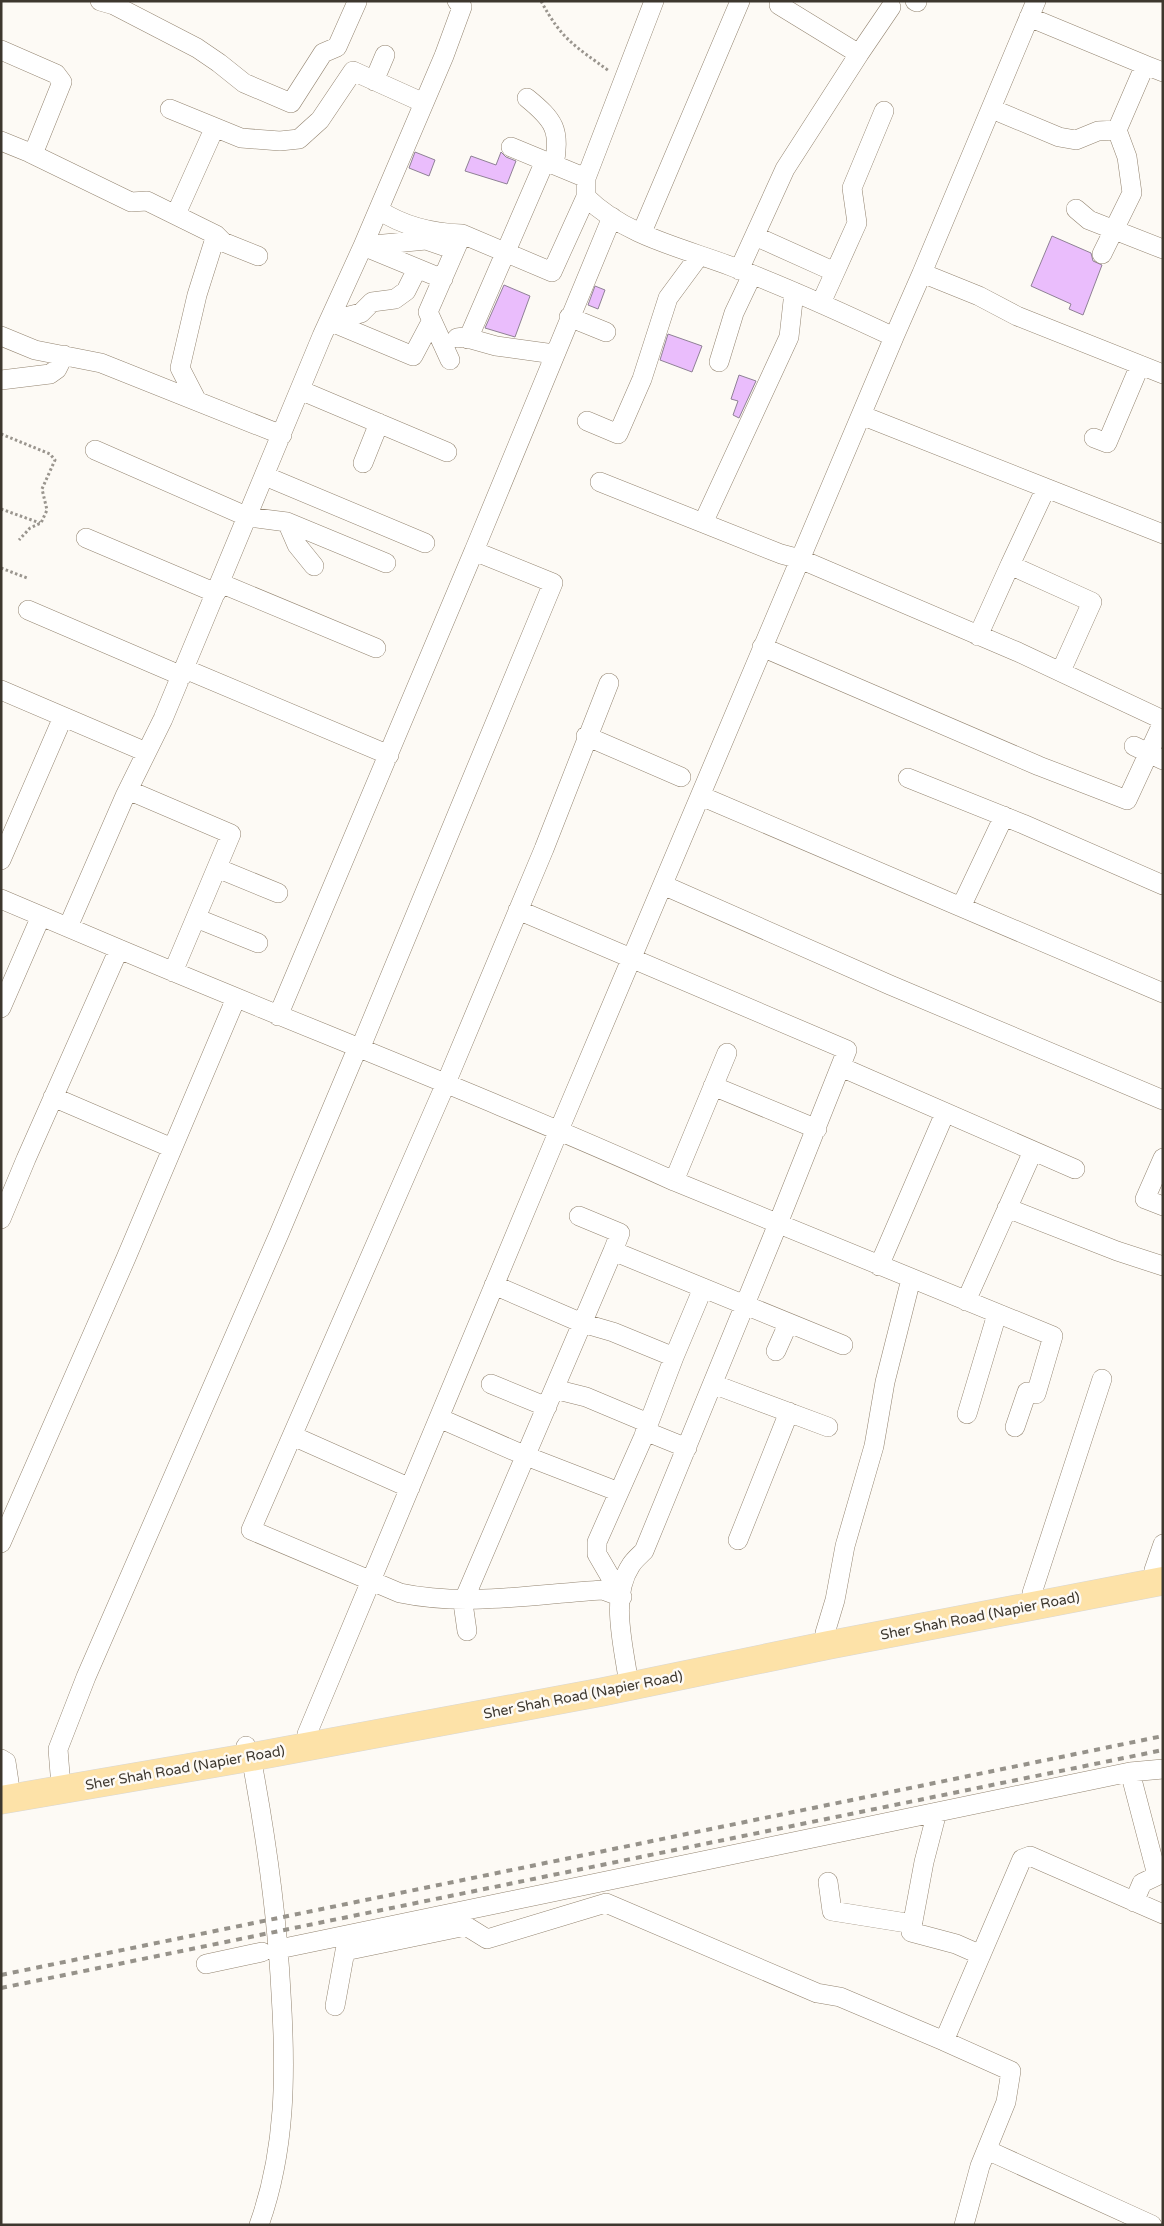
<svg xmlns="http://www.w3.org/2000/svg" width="1164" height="2226" font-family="'Varela Round',sans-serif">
<rect width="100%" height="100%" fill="#fdfaf5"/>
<path fill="#eabdfc" stroke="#8f8195" d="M415,152L435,160L429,176L409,168Z
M501,152L506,157L516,161L507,184L465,171L471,156L496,165Z
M1052,236L1091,253L1093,261L1102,265L1083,315L1069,309L1071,304L1031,286Z
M504,285L530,296L515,337L485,328Z
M595,286L605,290L598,309L588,305Z
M668,334L702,346L692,372L660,360Z
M739,375L756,381L739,418L733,415L738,401L731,399Z"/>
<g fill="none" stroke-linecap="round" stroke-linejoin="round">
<g stroke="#938470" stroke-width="20">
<path id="street" d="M100,1L114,5L197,48L219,63L244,83L291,103L323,53L337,47L357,2
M915,1L917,2
M1029,17L1145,65
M1,50L56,74L62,82L33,154L1,141
M859,54L891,7
M374,81L385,55
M527,98C554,120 561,130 554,165
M170,109L241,138L280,141L299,139L320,120L353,71L424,103
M992,109L1059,137L1076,140L1098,131L1117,130
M511,147L586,178
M30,153L131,202L147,201L216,235L223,242L258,256
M1076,209L1089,220L1163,249
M379,210C403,226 433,233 462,234
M176,214L214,129
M642,232L740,1
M755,236L835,272L821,303
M1102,254L1132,193L1127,157L1117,130L1145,65L1163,72
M739,270L785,169L859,54L779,5L781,1
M835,272L857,223L852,188L884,111
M922,273L1036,1
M443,279L363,246L444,56L462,7L457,1
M569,317L606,332
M329,321L413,356L431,322
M329,321L361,313L372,302L395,299L406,291L417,269
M1,336L35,350L101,363L282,435
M894,337L922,273L979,296L1017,316L1163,374
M457,338L464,337L496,346L554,354
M468,339L545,161
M450,360L428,312L462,234L552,272L586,197
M719,362L734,313L752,275
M1,380L50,374L57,369L64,355
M300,390L447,452
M197,401L180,368L197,295L216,235
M861,415L1046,488L1010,565
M587,421L618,434L642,379L668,298L699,256
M1094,438L1107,443L1140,365
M95,450L248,517L287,522L386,563
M363,463L379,423
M265,476L425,543
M600,482L703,523L789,337L794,292
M1046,488L1163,534
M287,522L297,545L314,566
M703,523L781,554L800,559L1018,652L1163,720
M86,538L216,593
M474,551L612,217
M220,583L376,648
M28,610L182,676
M978,636L1010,565L1092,602L1061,671
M762,647L1039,766L1127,800L1163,722
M185,669L389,755
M609,683L544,849L446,1083L251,1530L400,1593C466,1607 536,1594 603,1590L622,1597
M1,690L146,752
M586,736L681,777
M1134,746L1163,760
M908,778L1023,824L1163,885
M128,790L231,834L173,972
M701,796L961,907
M1004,816L961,907L1163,993
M1,860L63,717
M217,868L278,893
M663,885L890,985L1163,1100
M1,899L119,949L26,1159L1,1219
M518,910L847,1050L773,1236L644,1551C640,1555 634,1560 631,1565C611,1595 622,1639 627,1672
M196,918L258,943
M68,927L125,796L163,719L322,336L363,246L426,240L455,250
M119,949C304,1027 491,1099 674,1181
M1,1008L41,916
M278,1016L474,551L553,583L360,1049
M727,1053L674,1181L1053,1336L1036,1394L1027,1392L1015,1427
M841,1067L1075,1169
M713,1086L817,1129
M53,1097L172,1148
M1163,1158L1145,1199L1163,1206
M1007,1208L1117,1251L1163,1266
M579,1216L620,1233L613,1251L843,1345
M879,1266L945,1113
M494,1285L582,1323L613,1332L674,1357L703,1288
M966,1301L1033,1151
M776,1351L788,1324
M491,1384L547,1407
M713,1384L828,1427
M554,1389L586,1397L648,1423
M967,1414L997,1314
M439,1418L526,1456L619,1492
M645,1431L687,1448
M293,1436L410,1488
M738,1540L789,1412
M1,1543L126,1258L236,998
M1154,1570L1163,1544
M1032,1593L1102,1379
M622,1597L597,1554V1542L643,1438L674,1357
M467,1631L463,1603L466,1595L613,1251
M825,1633L835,1600L845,1546L874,1446L885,1382L911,1279
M307,1734L559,1130L894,337C841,312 788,288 733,267C683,248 625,236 586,197V178L654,1
M246,1746L251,1757C266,1836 277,1913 281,1993C286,2072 286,2150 259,2225
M1,1759L6,1762L9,1782
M1130,1772L1157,1875
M60,1774L58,1749L86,1677L279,1234L357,1049
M937,1812L924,1862L911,1932L956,1944L981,1955
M828,1882L832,1911L913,1924
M1134,1902L1142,1883L1163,1873
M284,1948L1130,1772L1163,1769
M206,1964L262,1952
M335,2006L345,1951L466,1926L487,1939L606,1903L817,1993L840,1997L944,2041
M987,2150L1152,2225
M964,2225L980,2166L1006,2102L1011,2071L944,2041L1022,1859L1030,1856L1163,1914"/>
</g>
<g stroke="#d8d7d5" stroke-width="29">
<path id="primary" d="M1,1800L251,1757L602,1692L829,1645L1163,1581"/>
</g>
<path stroke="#9a958e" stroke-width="3" stroke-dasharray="2.5 2.5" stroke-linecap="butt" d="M541,1C562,40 575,46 609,71
M1,434L50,454L55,460L42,489L47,510L41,523L30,528L19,540
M1,509L40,523
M1,568L27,578"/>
<use href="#street" stroke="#fff" stroke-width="19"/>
<use href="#primary" stroke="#fde2a8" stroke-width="28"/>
<path stroke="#96928a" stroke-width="4" stroke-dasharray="6 6" stroke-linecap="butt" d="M1,1975L1163,1736
M1,1988L1163,1750"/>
</g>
<g text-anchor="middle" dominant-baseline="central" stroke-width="5" stroke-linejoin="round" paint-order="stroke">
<g font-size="14" fill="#3d372e" stroke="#fdfaf5">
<text transform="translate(980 1616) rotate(-11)">Sher Shah Road (Napier Road)</text>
<text transform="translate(583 1695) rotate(-11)">Sher Shah Road (Napier Road)</text>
<text transform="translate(185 1768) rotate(-10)">Sher Shah Road (Napier Road)</text>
</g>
</g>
<rect width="1164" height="2226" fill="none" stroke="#3d372e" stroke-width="5"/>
</svg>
